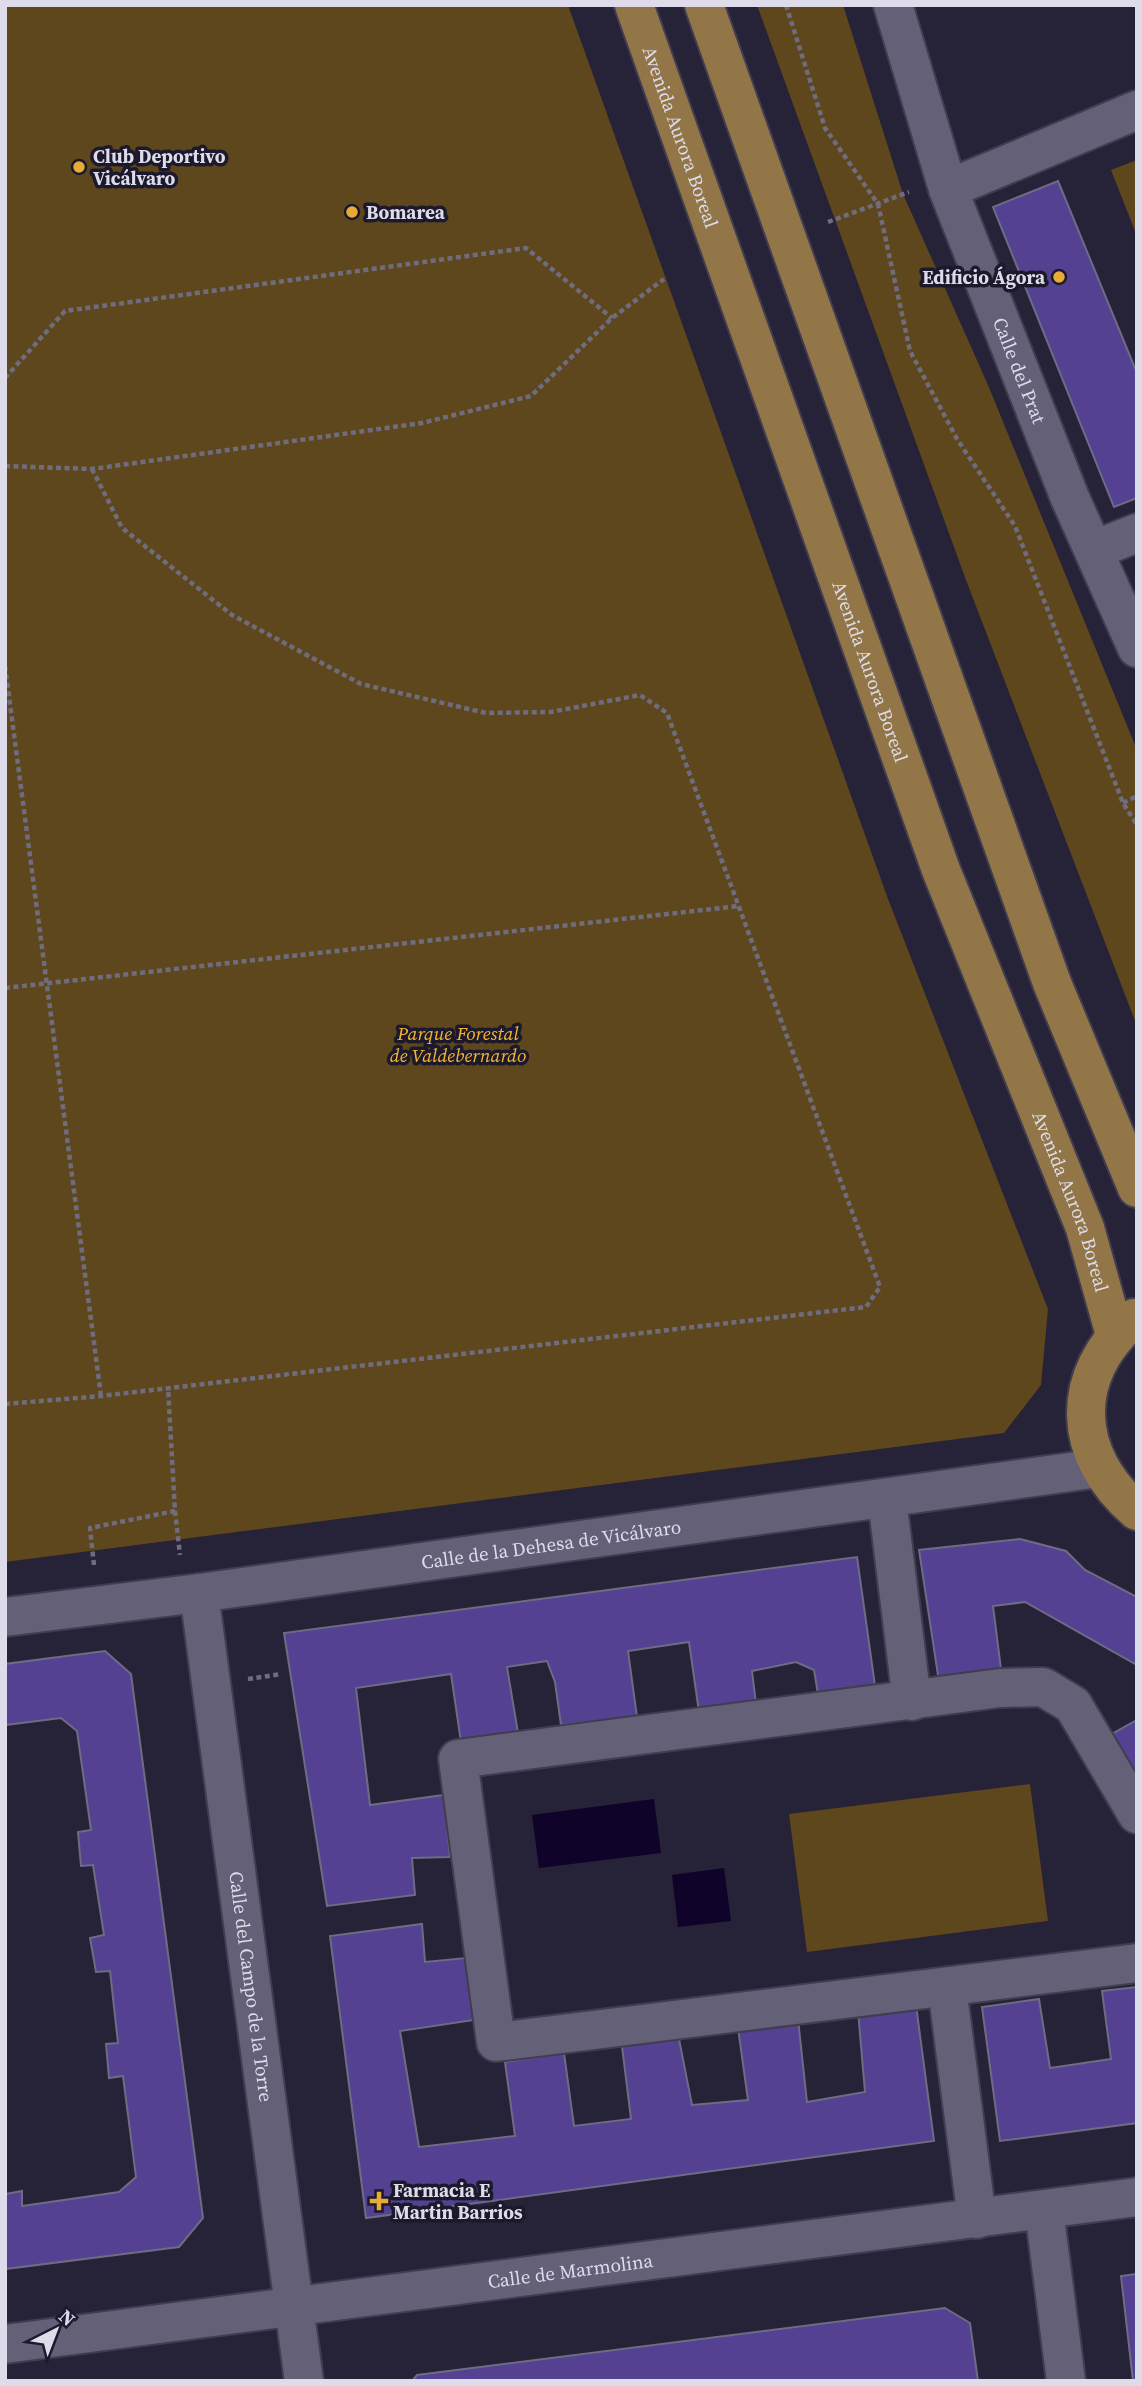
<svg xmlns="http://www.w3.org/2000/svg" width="1142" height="2386" font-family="'Source Serif 4',serif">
<rect width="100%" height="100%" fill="#262237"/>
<path fill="#5e471c" d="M5,5H568L888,899L1048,1309L1041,1385L1004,1433L5,1562Z
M757,5H843L903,194L988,385L1137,750V1026L966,580Z
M1137,160V236L1111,170Z
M1030,1784L1048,1921L807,1952L789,1814Z"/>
<path fill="#0f032a" d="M654,1799L661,1853L539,1868L532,1815Z
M724,1868L731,1921L678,1927L672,1875Z"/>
<path fill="#544192" stroke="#6e6b84" stroke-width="2" d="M1058,181L1137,373V498L1114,507L993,207Z
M1020,1539L1066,1551L1085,1570L1137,1597V1665L1025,1602L993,1606L1002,1677L939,1682L919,1550Z
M857,1557L876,1693L819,1700L814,1670L796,1662L752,1671L756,1704L699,1712L689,1642L628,1651L637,1717L561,1725L555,1682L547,1661L507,1667L518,1733L461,1742L451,1674L356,1688L370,1805L444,1795L450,1857L412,1858L415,1895L327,1906L284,1633Z
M105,1651L131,1674L203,2218L179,2247L5,2269V2194L22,2191V2206L119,2192L136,2177L123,2076L109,2078L106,2044L118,2043L110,1971L96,1972L90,1938L104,1935L93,1865L81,1866L78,1832L91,1830L77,1731L61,1718L5,1725V1664Z
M1137,1720V1778L1112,1734Z
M422,1924L425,1962L466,1958L474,2020L400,2031L419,2147L515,2136L505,2062L564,2053L574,2126L631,2119L622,2046L679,2039L692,2105L748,2100L738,2028L798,2019L807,2102L865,2092L858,2011L916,2005L934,2141L366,2218L330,1936Z
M1137,1987V2123L1000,2141L982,2007L1039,1999L1050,2068L1111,2059L1102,1991Z
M1137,2274V2381H1133L1121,2276Z
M945,2308L970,2323L978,2381H412L417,2375Z"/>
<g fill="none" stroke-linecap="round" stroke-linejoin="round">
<g stroke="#413d4f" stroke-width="42">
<g id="minor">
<path id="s1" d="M893,5L948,189L1070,498L1137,648"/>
<path d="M948,189L1137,110"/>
<path d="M1094,550L1137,533"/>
<path d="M887,1499L912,1701"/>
<path id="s2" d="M199,1593L304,2381"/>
<path id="s3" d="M5,1617L199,1593L1099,1468"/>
<path d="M1137,1814L1073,1705L1043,1687L1000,1688L458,1759L496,2042L1137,1963"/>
<path d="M947,1987L977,2219"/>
<path d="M1044,2210L1066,2381"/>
<path id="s4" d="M5,2344L1137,2197"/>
</g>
</g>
<g stroke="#413d4f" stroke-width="42">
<g id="major">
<path id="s5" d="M634,5L941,870L1085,1228L1115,1335"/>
<path d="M704,5L1052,983L1137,1188"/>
<path d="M1134,1318C1068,1376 1071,1455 1137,1511"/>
</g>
</g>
<path stroke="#6f6c7e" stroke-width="4.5" stroke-dasharray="5 3.5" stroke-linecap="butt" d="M786,5L825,128L878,204L910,351L957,439L1015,526L1123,803L1137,825
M828,222L909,192
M5,378L65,311L526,248L612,318
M5,466L92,469L422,423L531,396L612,318L664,279
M5,666L101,1396
M1123,803L1137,796
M5,988L739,906
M5,1404L101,1396L866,1307L880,1287L667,713L640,695L551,712L486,713L361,684L232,615L122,528L92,469
M175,1511L180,1555
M94,1565L90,1528L175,1511L168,1388
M248,1679L281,1674"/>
<use href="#minor" stroke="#636078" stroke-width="38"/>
<use href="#major" stroke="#927648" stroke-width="38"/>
</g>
<g fill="#e6ac36" stroke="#1c192d" stroke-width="2.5">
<circle cx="79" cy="167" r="7"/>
<circle cx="352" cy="212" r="7"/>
<circle cx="1059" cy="277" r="7"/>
<path d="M375.5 2190.5h7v7h7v7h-7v7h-7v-7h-7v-7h7z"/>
</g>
<g text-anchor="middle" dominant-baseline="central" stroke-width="7" stroke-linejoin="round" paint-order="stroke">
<g font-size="19" fill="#dedcea" stroke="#1c192d">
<text stroke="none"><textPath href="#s5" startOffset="140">Avenida Aurora Boreal</textPath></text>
<text stroke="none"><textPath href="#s1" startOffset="387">Calle del Prat</textPath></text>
<text stroke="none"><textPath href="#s5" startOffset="707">Avenida Aurora Boreal</textPath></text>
<text stroke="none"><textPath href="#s5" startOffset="1274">Avenida Aurora Boreal</textPath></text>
<text stroke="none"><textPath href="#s3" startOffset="551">Calle de la Dehesa de Vicálvaro</textPath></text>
<text stroke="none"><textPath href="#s2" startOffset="397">Calle del Campo de la Torre</textPath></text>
<text stroke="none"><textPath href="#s4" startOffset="570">Calle de Marmolina</textPath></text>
</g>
<g font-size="19" font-weight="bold" fill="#dedcea" stroke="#1c192d" text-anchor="start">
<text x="93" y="156">Club Deportivo<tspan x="93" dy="22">Vicálvaro</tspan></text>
<text x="366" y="212">Bomarea</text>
<text x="1045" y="277" text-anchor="end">Edificio Ágora</text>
<text x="393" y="2190">Farmacia E<tspan x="393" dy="22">Martin Barrios</tspan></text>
</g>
<g font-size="19" font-style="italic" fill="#f6b62c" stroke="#1c192d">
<text x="458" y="1033">Parque Forestal<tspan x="458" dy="22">de Valdebernardo</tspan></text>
</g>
</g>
<rect width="1142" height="2386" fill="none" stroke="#dedcea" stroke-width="14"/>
<g transform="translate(56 2330) rotate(42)" stroke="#1c192d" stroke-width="5" paint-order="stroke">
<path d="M0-5L12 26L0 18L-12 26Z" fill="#dedcea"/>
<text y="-10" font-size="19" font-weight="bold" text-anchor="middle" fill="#dedcea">N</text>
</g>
</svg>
